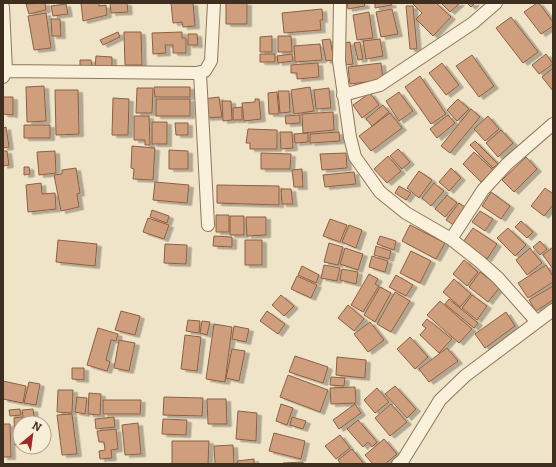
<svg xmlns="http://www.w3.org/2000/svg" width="556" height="467" font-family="Bitter,serif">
<defs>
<filter id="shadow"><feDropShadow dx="4.5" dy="2.5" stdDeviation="0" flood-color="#0004"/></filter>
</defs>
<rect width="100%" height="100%" fill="#f0e4c8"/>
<path fill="#cf9f7d" stroke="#8d5f41" filter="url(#shadow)" d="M45,3L46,10L29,14L26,4Z
M81,3H99V6L106,5L107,15L83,21Z
M110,3H127L128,12L111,13Z
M171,3H193L195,26L183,27L182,22L173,23Z
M226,3H247V24H226Z
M347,3H364L365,6L348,9Z
M375,3H391L392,5L375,8Z
M412,3H436L451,17L433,36L416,19L422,13Z
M441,3H460L450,12Z
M467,3H475L471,7Z
M537,3H539L553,22V26L541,34L524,12Z
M66,4L68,14L53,16L51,6Z
M406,6H413L417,49H410Z
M322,9L323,20H320L321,30L284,33L282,13Z
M392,9L398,34L381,37L376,12Z
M369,12L373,38L357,40L353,15Z
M46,13L51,48L34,50L28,16Z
M511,17L538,52L523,63L496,28Z
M51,19H60L61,36H52Z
M118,32L120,37L103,45L100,40Z
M124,32H141L142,65H125Z
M182,32V38H186V53H173V45H165L166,53L153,54L152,33Z
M188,34H197L198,45H188Z
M272,36V52H260V37Z
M278,36H291L292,52H278Z
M330,39L334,60L326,61L322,40Z
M380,39L383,56L366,59L363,41Z
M350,42L353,64L346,65L343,43Z
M360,42L363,59L358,60L354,43Z
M320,44L322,60L295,62L294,46Z
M260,54H275V62H260Z
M292,54L293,61L278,63L277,56Z
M546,54L553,64L539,74L532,65Z
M472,55L494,86L479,97L456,66Z
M96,56L112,57V69L95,68Z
M80,60H91L92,66H80Z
M318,63L319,77L297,79V73H291V65Z
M381,63L383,80L350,84L348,67Z
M442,63L459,85L446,95L429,73Z
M553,68V91L542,77Z
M420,76L446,114L431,124L405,87Z
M44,86L46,121L27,122L26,87Z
M154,87H190V97H155Z
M310,87L314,111L294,114L291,90Z
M137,88H153L152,113H136Z
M329,88L331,108L316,109L314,90Z
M55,90H78L79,134L56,135Z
M278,91H289L290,112L280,113Z
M277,92L279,114H269L268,93Z
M399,92L413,111L399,121L386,101Z
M370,93L379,105L362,118L353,105Z
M3,97H13V115L3,114Z
M219,97L222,117L206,118L204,99Z
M113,98L129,99L128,135H112Z
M156,99H190V116H156Z
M255,99H259L261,119L244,121L242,103L255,102Z
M458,99L469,109L457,121L447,110Z
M222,101H231L232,120L223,121Z
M383,105L389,112L372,126L366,119Z
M242,107V120H233V108Z
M471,109L480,117L450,153L441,146Z
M333,112L334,130L303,133L302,114Z
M390,113L402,128L371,151L359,136Z
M300,115V123L286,124L285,116Z
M448,115L455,123L437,138L430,129Z
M134,116H149L150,145H145V140H134Z
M488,116L499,129L485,141L474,129Z
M152,122H167V144H152Z
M175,123H188V135H176Z
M24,125H50V138H24Z
M6,127L9,147L3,148V128Z
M248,129L277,130V149H250V143H246Z
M501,130L513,143L498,157L486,143Z
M280,132H292L293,148L281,149Z
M339,132L340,141L310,143V134Z
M308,133V142L295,143L294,134Z
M475,141L498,164L493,168L470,145Z
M132,146L155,148L153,180L133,179L134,169L131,168Z
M398,149L410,162L402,169L390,156Z
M169,150L188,151V169H169Z
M3,151H7L9,165L3,166Z
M55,151L56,173L39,175L37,152Z
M474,152L493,170L481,182L463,164Z
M261,153L291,154L290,169H261Z
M346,153L347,168L322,170L320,154Z
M388,156L401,171L387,183L374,169Z
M526,157L537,169L514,192L502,180Z
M24,167H29L30,174L24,175Z
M76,168L80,193L77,194L79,207L61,211L54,175L62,174V170Z
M451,168L461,178L449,191L439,182Z
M302,169L303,187H294L292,170Z
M419,171L432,180L419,198L407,188Z
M354,172L356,184L325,187L323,175Z
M155,182L189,185L187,203L153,200Z
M41,183L42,194L55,193L56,209L28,212L26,185Z
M434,183L444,191L431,206L422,198Z
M217,185L279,186V205L217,203Z
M399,186L411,193L406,200L395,193Z
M545,188L553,194V205L544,216L531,206Z
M281,189H291L293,204H282Z
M491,192L510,206L501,219L482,206Z
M447,195L457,203L445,217L435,209Z
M459,203L468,209L455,226L446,220Z
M152,210L169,216L167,223L150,217Z
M480,211L493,219L485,231L472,222Z
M216,215H229V232H216Z
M230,216H244V235H230Z
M246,217H266V235L247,236Z
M148,218L169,225L164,239L143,232Z
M330,219L347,225L340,242L323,236Z
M521,221L533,232L527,238L515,227Z
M349,225L362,230L356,248L342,242Z
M410,225L445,243L436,259L402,241Z
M473,228L497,244L487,259L463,242Z
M508,228L526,245L515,256L497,238Z
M214,236L232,237V247L213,246Z
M380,236L396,241L394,250L377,244Z
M58,240L97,244L95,266L56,262Z
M245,240H262V265H245Z
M540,241L547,249L540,255L533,247Z
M329,243L343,247L338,265L324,262Z
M165,244L187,245L186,264L164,263Z
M376,246L391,251L389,259L374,255Z
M553,247V269L543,255Z
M345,248L363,254L358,270L340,264Z
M530,248L542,263L527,275L516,260Z
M411,251L431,261L420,283L400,273Z
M372,256L388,261L385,272L369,267Z
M464,260L478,272L467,286L453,274Z
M324,265L340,268L337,281L321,278Z
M546,265L553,276V282L528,298L518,283Z
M302,266L319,275L316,283L298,275Z
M342,269L358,272L356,284L340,280Z
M480,272L500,287L488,302L469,287Z
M369,274L378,279L375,284L379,286L363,312L351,305Z
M396,275L413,285L406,296L389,287Z
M297,276L317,285L311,298L291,289Z
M454,279L471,294L460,307L443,292Z
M553,286V300L536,311L529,300Z
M380,287L391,293L375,322L364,315Z
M395,292L410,301L391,332L377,324Z
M281,295L294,306L284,316L272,305Z
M472,295L487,306L477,320L462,308Z
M449,299L478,323L474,328L445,304Z
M440,301L472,329L459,343L427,315Z
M348,305L364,319L354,331L338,318Z
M121,311L140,316L135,335L115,330Z
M267,311L285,324L278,334L260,321Z
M506,312L515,326L485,348L475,334Z
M427,319L452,339L439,353L420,335L426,328L422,325Z
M188,320L200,321L199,333L186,331Z
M202,321L210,322L207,335L200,333Z
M370,322L384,340L368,352L354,334Z
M214,324L232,327L225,382L206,379Z
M234,326L249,329L246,342L232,339Z
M98,328L118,334L116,341L111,340L106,360L110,362L107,371L87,365Z
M185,335L201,337L197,371L181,369Z
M410,337L428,357L415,369L397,349Z
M119,340L135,343L129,371L114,368Z
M447,348L458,361L429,382L419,369Z
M232,349L245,351L239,381L226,378Z
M295,356L328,367L323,383L289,372Z
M337,357L366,360L365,378L336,375Z
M72,368H84V380L72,379Z
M288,375L328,390L320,412L280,397Z
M331,377L345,378L344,386L330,385Z
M3,381L26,386L23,403L3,399Z
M29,382L40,384L36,405L24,403Z
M395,386L416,409L407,418L385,394Z
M355,387L356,403L331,404L330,388Z
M377,388L389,402L375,413L364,400Z
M58,390H73L72,413L57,412Z
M89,393L101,394L100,415L88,414Z
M77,397L87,398L85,414L75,412Z
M164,397L203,398L202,416L163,415Z
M207,399H226L227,424H208Z
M103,400H141L140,414H103Z
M281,404L293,408L287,425L276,421Z
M355,404L361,413L339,429L333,420Z
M391,404L407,422L390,436L375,418Z
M20,409L21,415L10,416L9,410Z
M33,409L35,423H24L22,410Z
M238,411L257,413L256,441L236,439Z
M72,414L77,454L62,455L57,415Z
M22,417V423H20V445H15L14,418Z
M114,417L115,427L96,429L95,419Z
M292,417L306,421L303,429L290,425Z
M163,419L187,420L186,435L162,434Z
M358,420L377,442L372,447L368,442L363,447L347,429Z
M138,423L141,454L125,455L122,425Z
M3,424H10L11,457H3Z
M116,429L118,449L111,450L112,458L100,459L99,451L105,450L104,442H99L97,431Z
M274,433L305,441L301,459L269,451Z
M340,435L350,448L336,459L325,446Z
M384,439L397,454L385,464H373L365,455Z
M172,441H209L208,464H172Z
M233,445L234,464H215L214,446Z
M26,447H37V449L27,450Z
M352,449L364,464H341L338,460Z
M254,459V464H238L237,461Z
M303,462V464H283V463Z"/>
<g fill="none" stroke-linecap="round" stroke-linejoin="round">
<g stroke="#8d765c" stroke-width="14">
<path id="street" d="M340,3L339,61L350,137L355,157L380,192L406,213L451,239L479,261L498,278L537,322
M3,7L6,71L3,77
M6,71L196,73L205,71L211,61L214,3
M200,73L208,225
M343,95L380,85L473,23L496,3
M451,239L483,190L507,164L553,124
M398,464L403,460L440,400L465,376L553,310"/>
</g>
<use href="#street" stroke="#faf1dc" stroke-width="12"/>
</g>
<rect width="556" height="467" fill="none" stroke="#3d2e20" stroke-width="8"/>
<g transform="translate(32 435) rotate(29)"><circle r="19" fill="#f7eed8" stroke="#ada18e"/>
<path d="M0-3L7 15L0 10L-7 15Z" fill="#9e2a2b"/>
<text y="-6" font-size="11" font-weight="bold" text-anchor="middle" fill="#3d2e20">N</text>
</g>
</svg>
